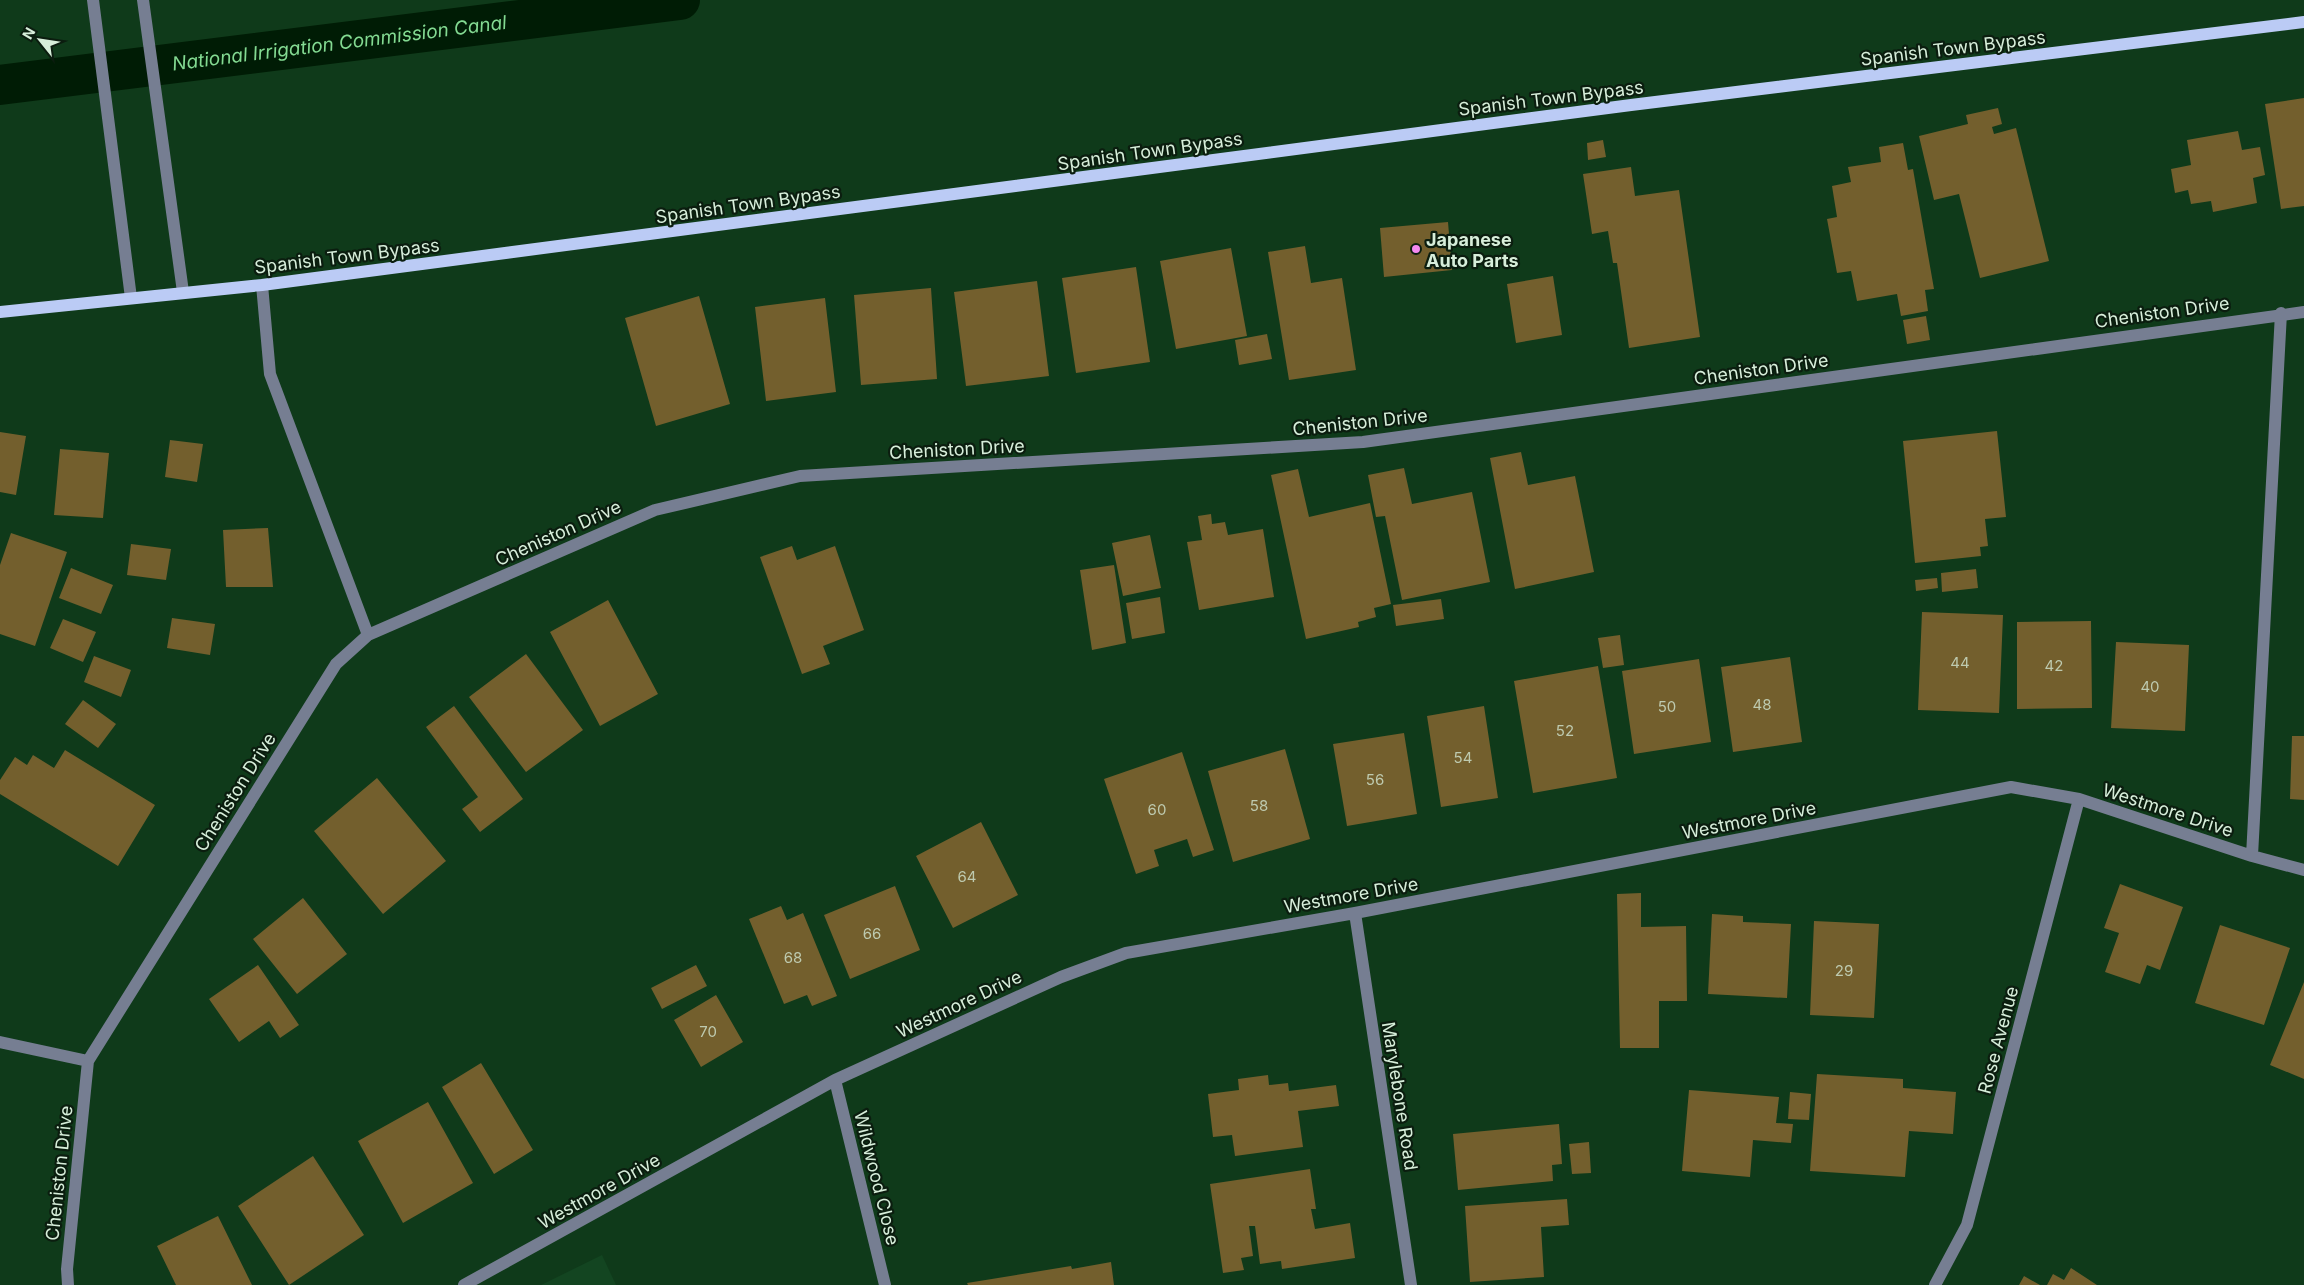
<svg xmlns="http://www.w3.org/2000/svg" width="2304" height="1285" font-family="Inter,sans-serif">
<rect width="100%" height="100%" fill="#0f3a1a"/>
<path fill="#134521" d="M602,1255L616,1285H541Z"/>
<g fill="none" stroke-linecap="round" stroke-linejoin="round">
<path stroke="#001c05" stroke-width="40" id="s1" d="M0,85L680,0"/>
</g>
<path fill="#735f2d" d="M2304,98V206L2281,209L2265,104Z
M1998,108L2002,124L1992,127L1994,134L2016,128L2049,261L1980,278L1959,194L1934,200L1919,136L1968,124L1966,115Z
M2238,131L2242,150L2260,147L2265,175L2253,178L2257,203L2213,212L2211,201L2191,204L2188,190L2175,193L2171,169L2191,165L2187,140Z
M1603,140L1606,157L1588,160L1587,143Z
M1903,143L1908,170L1913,169L1934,289L1925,290L1928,311L1901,316L1897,294L1857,301L1851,271L1837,273L1827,219L1837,217L1832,186L1851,182L1848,167L1881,162L1879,147Z
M1631,167L1635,196L1679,190L1700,337L1629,348L1617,263H1613L1608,231L1592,234L1583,174Z
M1448,222L1452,270L1384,277L1380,228Z
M1305,246L1311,283L1342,278L1356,370L1289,380L1268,252Z
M1231,248L1247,336L1176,349L1160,261Z
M1136,267L1150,362L1076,373L1062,278Z
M1553,276L1562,335L1516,343L1507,284Z
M1037,281L1049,376L966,386L954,292Z
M931,288L937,379L861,385L854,295Z
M699,296L730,404L656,426L625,318Z
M825,298L836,392L766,401L755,307Z
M1926,316L1930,340L1907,344L1903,320Z
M1267,334L1272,359L1239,365L1235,340Z
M1997,431L2006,517L1985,519L1988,546L1980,547L1981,556L1915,563L1903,441Z
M0,432L26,436L16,495L0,492Z
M170,440L203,444L197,482L165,477Z
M60,449L109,453L103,518L54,515Z
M1521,452L1528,485L1575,476L1594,572L1515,589L1490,458Z
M1404,468L1412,504L1472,492L1490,582L1402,600L1385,516L1376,517L1368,475Z
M1298,469L1309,517L1370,503L1391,604L1374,608L1376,617L1358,622L1359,627L1306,639L1271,475Z
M1211,514L1212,524L1225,522L1228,535L1263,529L1274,597L1199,610L1187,542L1202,540L1198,516Z
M268,528L273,587H226L223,530Z
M11,533L67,552L35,646L0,634V565Z
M1150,535L1161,588L1123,596L1112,543Z
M131,544L171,549L166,580L127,575Z
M792,546L797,560L835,546L864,630L823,646L830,664L802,674L760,557Z
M1114,565L1126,643L1092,650L1080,570Z
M71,568L113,585L101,614L59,598Z
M1976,569L1978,588L1942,592L1941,573Z
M1937,578L1938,588L1916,591L1915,580Z
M1160,597L1165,633L1132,639L1126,603Z
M1441,599L1444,619L1396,626L1393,605Z
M608,600L658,694L600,726L550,632Z
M1922,612L2003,615L1999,713L1918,710Z
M172,618L215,624L210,655L167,648Z
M63,619L96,632L83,662L50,648Z
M2091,621L2092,708L2017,709V622Z
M1620,635L1624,665L1603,668L1598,638Z
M2116,642L2189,645L2185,731L2111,728Z
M526,654L583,730L526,772L469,697Z
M94,656L131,670L121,697L84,682Z
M1790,657L1802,742L1733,752L1721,667Z
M1699,659L1711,742L1634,754L1622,671Z
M1598,666L1617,778L1533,793L1514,681Z
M83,700L116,724L98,748L65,724Z
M454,706L523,799L480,832L462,809L478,797L426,727Z
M1484,706L1498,798L1441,807L1427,716Z
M1404,733L1417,814L1347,826L1333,744Z
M2292,736H2304V800L2290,799Z
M1285,749L1310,839L1233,862L1208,771Z
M65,750L155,805L118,866L0,794V780L15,757L27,765L33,755L54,768Z
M1182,752L1214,850L1193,857L1187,839L1154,850L1159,866L1136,874L1104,779Z
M377,778L446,861L383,914L314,831Z
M981,822L1018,895L953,928L916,856Z
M2120,884L2183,907L2160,970L2147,965L2140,984L2105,972L2119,933L2104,928Z
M895,886L920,950L850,979L824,915Z
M1641,893V927L1686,926L1687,1001H1659V1048H1620L1617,894Z
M303,898L347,954L297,994L253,939Z
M781,906L787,920L803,913L837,996L812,1006L807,995L784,1004L749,919Z
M1712,914L1743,916V922L1791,924L1787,998L1708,994Z
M1814,921L1879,924L1874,1018L1810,1015Z
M2220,925L2290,948L2264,1025L2195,1003Z
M258,965L299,1025L280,1038L269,1021L239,1042L209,999Z
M696,965L707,986L662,1009L651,988Z
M2304,982V1079L2270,1065Z
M716,995L743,1042L701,1067L674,1020Z
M481,1063L533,1150L494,1174L442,1087Z
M1817,1074L1903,1079V1088L1956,1092L1953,1134L1909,1131L1905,1177L1810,1171Z
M1268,1075L1269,1085L1288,1083L1289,1091L1336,1085L1339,1106L1298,1111L1303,1147L1235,1156L1232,1135L1213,1137L1208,1094L1239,1090L1238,1079Z
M1689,1090L1779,1097L1776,1123L1793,1124L1791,1143L1753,1140L1750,1177L1682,1171Z
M1790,1092L1811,1094L1809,1120L1788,1119Z
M428,1102L473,1183L403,1223L358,1141Z
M1559,1124L1562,1164L1552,1165L1553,1181L1458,1190L1453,1134Z
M1589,1142L1591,1173L1572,1174L1569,1144Z
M313,1156L364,1235L289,1285L238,1206Z
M1310,1169L1316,1209H1311L1315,1229L1350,1223L1355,1258L1282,1269L1281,1261L1260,1264L1255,1226H1249L1253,1256L1241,1258L1244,1270L1223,1273L1210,1184Z
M1567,1199L1569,1225L1541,1227L1544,1277L1470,1282L1465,1206Z
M218,1216L252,1285H176L157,1246Z
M1111,1262L1114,1285H968L967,1283L1071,1266L1072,1269Z
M2071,1268L2097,1285H2047L2053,1274L2064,1280Z
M2024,1276L2040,1285H2019Z"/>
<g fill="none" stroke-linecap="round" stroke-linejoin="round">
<path stroke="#767e92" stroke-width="12" d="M93,0L131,298
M143,0L183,292
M262,285L270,374L368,635
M2252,856L2281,313
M1355,913L1411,1285
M0,1042L88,1061
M835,1080L885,1285
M68,1285L67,1269L88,1061L336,664L368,635L655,510L800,476L1363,442L2304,312
M464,1285L835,1080L1061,977L1126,953L1355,913L2011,787L2079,799L2252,856L2304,870
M1935,1285L1967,1225L2079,799"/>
<path stroke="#bbcbf5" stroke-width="12" d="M0,312L262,285L1631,105L2304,22"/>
</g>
<circle fill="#f489f0" stroke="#0b1d0f" stroke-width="2" cx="1416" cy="249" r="5"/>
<g text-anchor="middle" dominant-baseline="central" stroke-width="4.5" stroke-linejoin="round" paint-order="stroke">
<g font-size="15" fill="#becaaf">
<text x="1960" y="662">44</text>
<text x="2054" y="665">42</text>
<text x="2150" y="686">40</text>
<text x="1762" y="704">48</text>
<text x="1667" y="706">50</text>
<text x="1565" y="730">52</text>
<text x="1463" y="757">54</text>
<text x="1375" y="779">56</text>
<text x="1259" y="805">58</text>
<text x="1157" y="809">60</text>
<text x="967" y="876">64</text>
<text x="872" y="933">66</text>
<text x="793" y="957">68</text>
<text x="1844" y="970">29</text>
<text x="708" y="1031">70</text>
</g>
<g font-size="18" fill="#d7eeda" stroke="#0b1d0f">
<text transform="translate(1953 48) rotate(-7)">Spanish Town Bypass</text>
<text transform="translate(1551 98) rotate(-7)">Spanish Town Bypass</text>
<text transform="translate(1150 151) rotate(-8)">Spanish Town Bypass</text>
<text transform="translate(748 204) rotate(-8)">Spanish Town Bypass</text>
<text transform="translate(347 256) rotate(-7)">Spanish Town Bypass</text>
<text transform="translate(2162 312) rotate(-8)">Cheniston Drive</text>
<text transform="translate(1761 369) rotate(-8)">Cheniston Drive</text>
<text transform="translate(1360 422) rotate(-6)">Cheniston Drive</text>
<text transform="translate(957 449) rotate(-3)">Cheniston Drive</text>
<text transform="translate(558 533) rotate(-24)">Cheniston Drive</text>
<text transform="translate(235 792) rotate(-58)">Cheniston Drive</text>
<text transform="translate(2168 810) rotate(18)">Westmore Drive</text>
<text transform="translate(1749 820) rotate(-11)">Westmore Drive</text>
<text transform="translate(1351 895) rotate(-10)">Westmore Drive</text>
<text transform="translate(959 1004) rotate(-25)">Westmore Drive</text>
<text transform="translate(1998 1040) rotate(-75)">Rose Avenue</text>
<text transform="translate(1400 1096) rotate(81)">Marylebone Road</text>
<text transform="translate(59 1173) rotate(-84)">Cheniston Drive</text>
<text transform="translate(877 1178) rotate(76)">Wildwood Close</text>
<text transform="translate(599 1191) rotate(-29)">Westmore Drive</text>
</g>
<g font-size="18" font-weight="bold" fill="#d7eeda" stroke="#0b1d0f" text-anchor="start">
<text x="1426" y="239">Japanese<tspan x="1426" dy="21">Auto Parts</tspan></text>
</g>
<g font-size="19" font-style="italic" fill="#83da92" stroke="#0b1d0f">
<text stroke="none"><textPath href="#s1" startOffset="342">National Irrigation Commission Canal</textPath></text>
</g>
</g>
<g transform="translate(40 40) rotate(300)" stroke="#0b1d0f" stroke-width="4" paint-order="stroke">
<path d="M0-4L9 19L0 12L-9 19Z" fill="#d7eeda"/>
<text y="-8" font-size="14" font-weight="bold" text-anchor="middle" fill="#d7eeda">N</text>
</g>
</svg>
